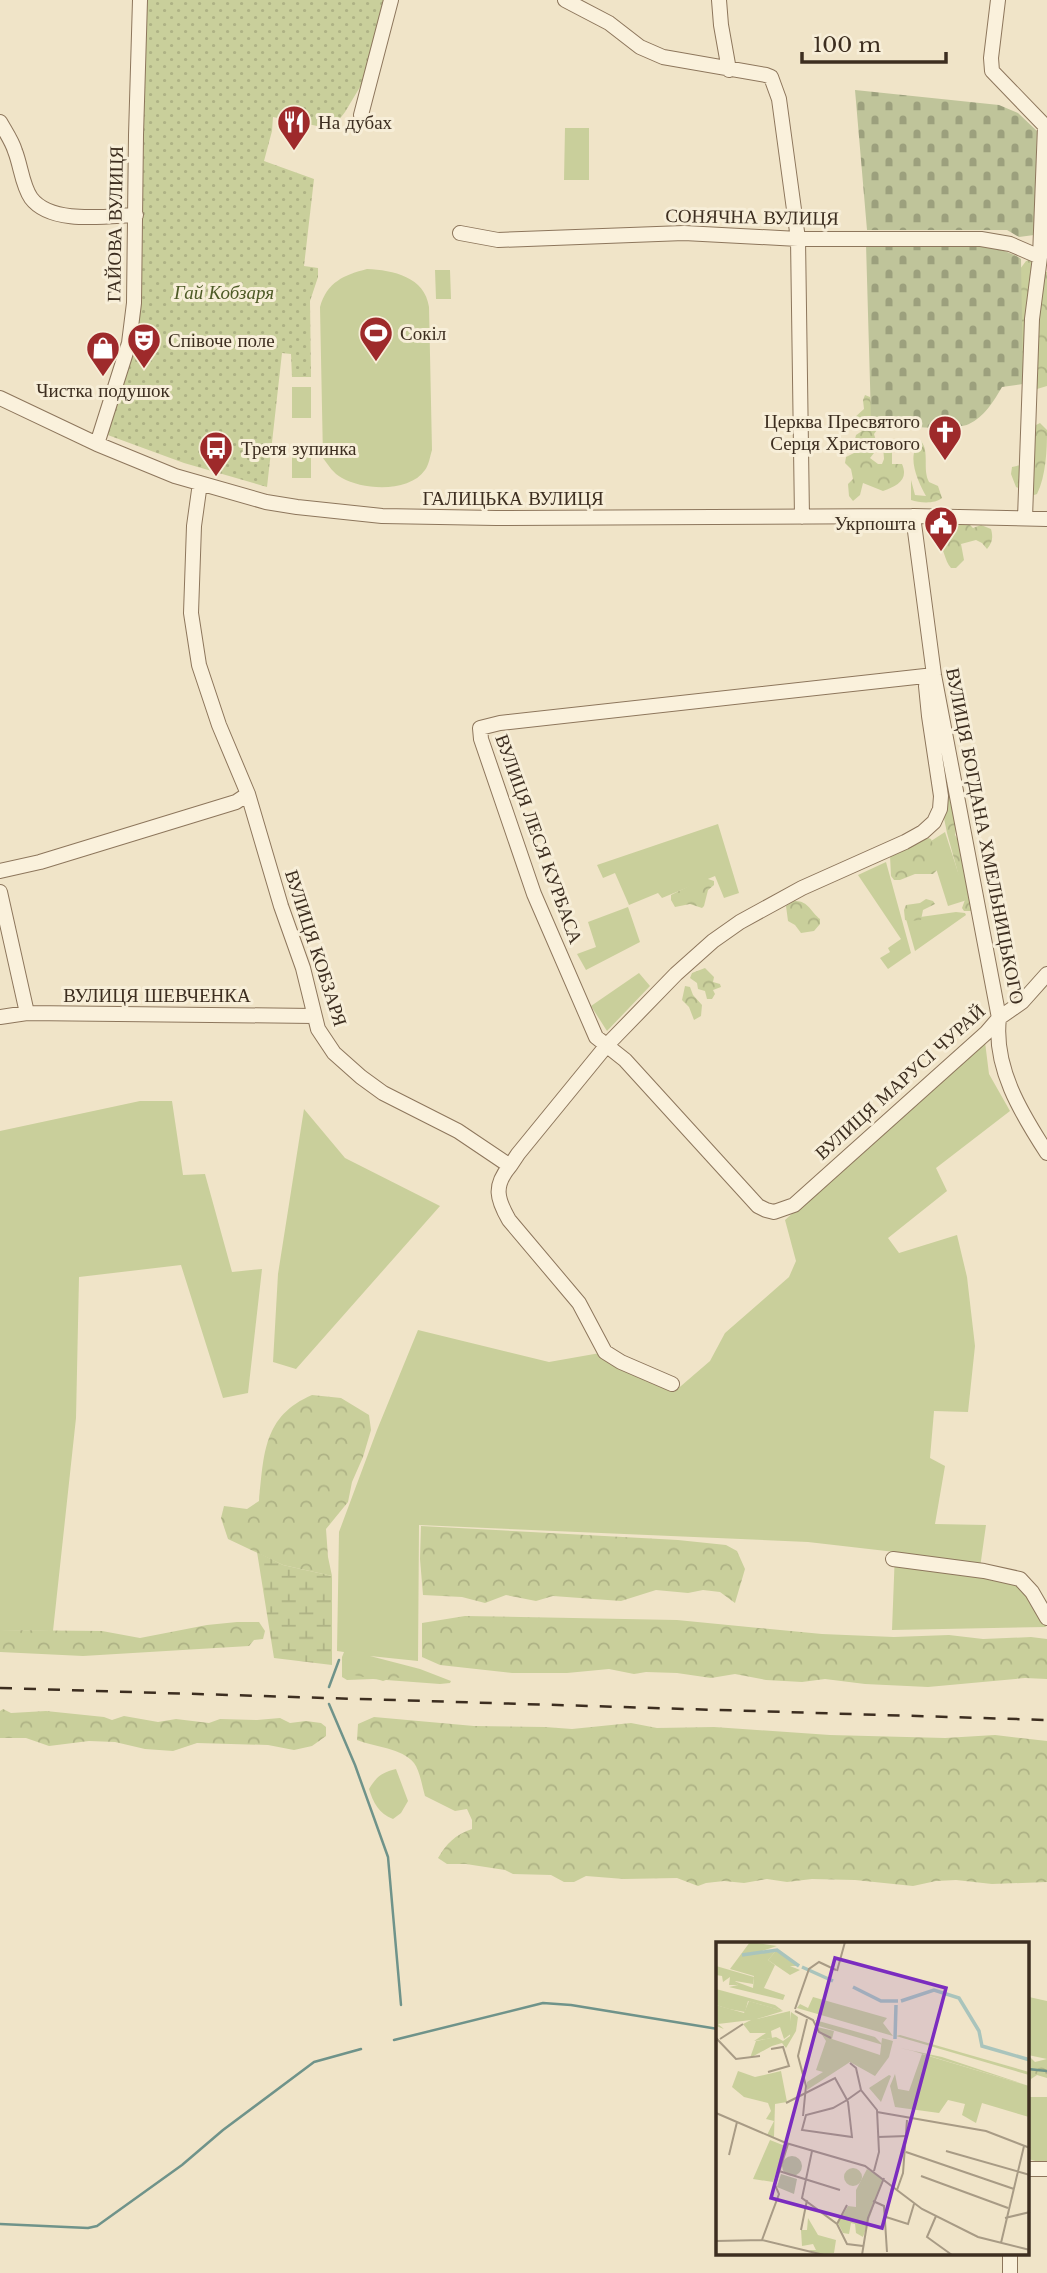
<svg xmlns="http://www.w3.org/2000/svg" width="1047" height="2273" font-family="'Libre Baskerville',serif">
<defs>
<pattern id="forest-crowns" width="20" height="18" patternUnits="userSpaceOnUse" patternTransform="scale(1.75)"><rect width="20" height="18" fill="#c9cf9b"/><path d="M2 6a3 3 0 1 1 6 0M12 15a3 3 0 1 1 6 0" fill="none" stroke="#aeb285"/></pattern>
<pattern id="wetland-marsh" width="20" height="14" patternUnits="userSpaceOnUse" patternTransform="scale(1.75)"><rect width="20" height="14" fill="#c9cf9b"/><path d="M1 5h8M5 5V1M11 12h8M15 12V8" fill="none" stroke="#aeb285"/></pattern>
<pattern id="cemetery-stones" width="16" height="16" patternUnits="userSpaceOnUse" patternTransform="scale(1.75)"><rect width="16" height="16" fill="#bfc49a"/><path d="M2 7V4a2 2 0 0 1 4 0v3zM10 15v-3a2 2 0 0 1 4 0v3z" fill="#9ca07d"/></pattern>
<pattern id="park-dots" width="8" height="8" patternUnits="userSpaceOnUse" patternTransform="scale(1.75)"><rect width="8" height="8" fill="#c9cf9b"/><path d="M2 2h.1M6 6h.1" fill="none" stroke="#aeb285" stroke-width="1.8" stroke-linecap="round"/></pattern>
</defs>
<rect width="100%" height="100%" fill="#f0e4c8"/>
<path fill="#c9cf9b" d="M565,128H589V180H564Z
M367,269C393,270 425,277 429,307L432,450C430,456 429,465 425,470C409,493 363,490 342,478C333,473 329,466 323,458L320,307C327,282 344,275 367,269Z
M435,270H450L451,299H436Z
M292,387H311V418H292Z
M292,447H311V478H292Z
M718,824L739,893L724,898L715,876L662,898L658,893L629,905L615,873L603,878L597,865Z
M945,832L967,900L948,906L928,843Z
M886,862L911,953L888,969L880,958L890,952L888,948L901,939L858,875Z
M628,907L640,942L586,970L577,954L596,947L588,922Z
M956,912L965,913L966,915L915,951L906,919Z
M639,973L650,986L607,1031L591,1006Z
M985,1042L989,1074L1010,1111L936,1168L947,1191L888,1238L899,1253L957,1235L967,1277L975,1346L968,1412L934,1411L930,1458L945,1466L935,1524L986,1525L979,1575L1016,1581L1046,1627L892,1630L895,1552L808,1542L419,1525L418,1661L370,1656L420,1669L451,1681L450,1683L440,1684L373,1679L347,1680L342,1677V1657L344,1652L337,1651L339,1532L377,1430L418,1330L549,1362L600,1353L611,1364L674,1392L710,1361L725,1333L789,1277L796,1261L785,1220Z
M140,1101H172L183,1175L205,1174L232,1272L262,1269L248,1393L223,1398L181,1265L79,1277L76,1418L53,1631L0,1630V1131Z
M304,1109L345,1158L440,1206L296,1369L273,1362L278,1274Z
M396,1769L408,1801L401,1813L393,1819C379,1814 373,1802 369,1789C377,1776 381,1773 396,1769Z
M1029,1997L1047,2001V2059L1028,2055Z
M1028,2097H1047V2164L1028,2159Z"/>
<path fill="url(#forest-crowns)" d="M1035,258L1045,272H1047V386L1037,389L1025,388L1020,369V269L1026,261Z
M865,395L870,397L873,413L871,419L875,422L877,430L874,434L877,444L873,448L874,453L870,458L878,464H882L884,459L883,446L888,443L892,449V464H902C909,480 897,486 883,491L863,483L860,495L853,501L849,496L848,484L853,479L851,469L845,463L846,457L856,452L854,443L856,435L862,431L852,423L854,418L864,409L863,400Z
M1040,423L1047,430C1047,450 1046,476 1037,494L1034,495L1016,487L1011,474L1012,467L1030,463L1032,427Z
M921,441C930,452 922,469 929,482L938,486L942,498C935,504 920,503 911,500V480L915,495L926,496C918,481 905,455 921,441Z
M952,522L969,524L973,528L981,525L991,529C993,537 993,542 987,549L982,543L976,540L961,544L964,560L956,568H951C944,560 945,550 938,542L941,538L948,541L953,537L948,528Z
M948,783L958,818L955,835L964,849L966,864L964,871L972,890L973,911H964L962,908L966,897L959,886L958,873L947,833L944,818V787L945,784Z
M928,838L931,839L935,850L938,869L933,874H915L900,880H894L891,876L890,856L902,846Z
M705,878L714,881V885L708,890L704,906L702,908L690,904L675,907L671,900V895Z
M926,899L933,901L935,904L923,910L921,920L910,921L905,920L904,910L906,905L920,903Z
M794,901C808,900 811,912 820,919V924L814,931L801,933L795,925L788,921L786,906Z
M705,968L714,977L713,982L720,984L721,987L713,990L715,994L712,999H707L705,991L698,989L697,983L690,978L692,973Z
M685,986L690,987L693,995L702,1005L701,1016L694,1020L689,1007L682,1000Z
M312,1395L341,1398L369,1415L371,1430L363,1457L352,1482L348,1502L326,1529L328,1557L332,1576L283,1565L228,1539L221,1518L224,1506L247,1509L259,1501C264,1454 263,1416 312,1395Z
M421,1526L678,1540L726,1545L737,1551L745,1569L735,1603L720,1592L703,1590L688,1593L656,1590L621,1601L553,1596L536,1601L506,1595L485,1603L462,1597L423,1595L420,1559Z
M465,1616L677,1620L822,1634L894,1637L949,1635L983,1639L1031,1637L1047,1639V1679L1025,1678L928,1687L865,1684L825,1679L802,1682L766,1680L735,1674L711,1678L677,1673L646,1672L634,1674L609,1669L567,1673H512L440,1665L422,1657V1623Z
M237,1622H259L265,1631L263,1639L254,1640L249,1646L83,1656L0,1652V1630L102,1631L140,1638L207,1625Z
M357,1661L370,1667L387,1668L394,1673H415L414,1677L392,1678L383,1681C371,1676 357,1678 347,1672L349,1664Z
M3,1709L11,1713L46,1711L104,1717L112,1720L124,1716L158,1722L176,1719L209,1723L220,1719L257,1720L280,1718L290,1723L306,1721L321,1723L326,1727V1736L312,1746L294,1750L268,1745L197,1743L173,1751L145,1749L115,1742L89,1741L49,1746L26,1738H0V1711Z
M374,1717L474,1726L545,1727L572,1729L631,1723L657,1728L714,1727L830,1735L945,1738L995,1735L1047,1741V1882L992,1884L956,1880L936,1881L913,1886L855,1880L812,1879L787,1882L767,1879L744,1883L724,1881L706,1883L698,1886L677,1878L624,1879L586,1876L574,1882H564L551,1875L513,1874L505,1870L466,1864H447L438,1858C447,1843 455,1835 472,1829V1820L467,1809L455,1811L425,1796C422,1786 420,1771 414,1763C402,1748 375,1747 357,1740L358,1724Z
M1028,2055L1035,2062L1047,2059V2078L1037,2075L1031,2079L1028,2087Z"/>
<path fill="url(#wetland-marsh)" d="M257,1552L283,1565L332,1576V1665L274,1658Z"/>
<path fill="url(#cemetery-stones)" d="M855,90L999,105L1018,113L1037,131L1034,235L1019,237L1007,230H867Z
M866,244C905,244 992,237 1021,259L1023,384L1002,387C994,401 984,417 969,424C957,430 894,428 881,423C877,422 874,420 871,418Z"/>
<path fill="url(#park-dots)" d="M145,0H386L366,77L345,112L332,129L273,117L272,131L264,161L314,179L304,266L318,268V277L310,301L311,377H292L291,354L282,353L267,487L184,463L105,434L139,298L142,268Z"/>
<g fill="none" stroke-linecap="round" stroke-linejoin="round">
<path stroke="#6f938a" stroke-width="2.5" d="M329,1687L339,1660
M329,1704L355,1765L388,1857L401,2005
M394,2040L543,2003L571,2005L718,2029
M1028,2069L1047,2071
M0,2224L88,2228L97,2226L182,2165L223,2130L314,2062L361,2049"/>
<g stroke="#8d765c" stroke-width="16">
<path id="minor" d="M565,0L609,23L640,47L663,57L766,75L771,77L779,99L798,239L802,517
M719,0L721,25L729,70
M998,0L991,58L992,71L1045,126L1040,257L1032,319L1025,518
M361,115L391,0
M0,122C5,131 12,141 15,151C21,166 22,185 31,198C51,225 107,216 136,215
M460,233L498,240L684,233L798,239H981L1010,244L1040,257
M0,398L97,444L175,476L266,502L297,507L382,516L496,518L913,516L1047,519
M97,444L129,343L134,303L136,135L140,0
M200,483L194,526L191,613L199,665L219,725L248,794L281,906L303,968L318,1029L334,1053L361,1077L383,1093L458,1131L510,1166C493,1186 497,1199 509,1220L579,1303L605,1352L621,1362L672,1384
M913,516L934,675L999,1018C993,1067 1021,1113 1047,1153
M934,675L500,723L480,728L481,739L534,894L596,1037L625,1060L758,1206L766,1210L774,1212L794,1205L986,1033L999,1018L1022,1002L1047,974
M0,871L40,862L236,802L248,794
M0,892L27,1013
M0,1017L27,1013L314,1016
M510,1166L518,1154L607,1045L676,974L713,941L740,922L802,888L905,842L923,832L934,822L940,809L941,796L929,716L926,686L934,675
M893,1559L984,1571L1020,1579L1032,1592L1047,1618
M1028,2169H1047
M1010,2273V2254"/>
</g>
<use href="#minor" stroke="#faf1dc" stroke-width="14"/>
<path stroke="#3d2e20" stroke-width="2.5" stroke-dasharray="12 12" stroke-linecap="butt" d="M0,1688L1047,1720"/>
</g>
<defs>
<g id="restaurant-pin" transform="scale(1.75)"><path d="M0 17L-7.5 6A9.5 9.5 0 1 1 7.5 6Z" fill="#9e2a2b" stroke="#f7eed8"/><path d="M-5-6h1v4h1v-4h1v4h1v-4h1v5L-1.5 .5V6h-2V.5L-5-1ZM5-6V6H3V1.5H1.5Q1.5-4 5-6Z" fill="#fff"/></g>
<g id="stadium-pin" transform="scale(1.75)"><path d="M0 17L-7.5 6A9.5 9.5 0 1 1 7.5 6Z" fill="#9e2a2b" stroke="#f7eed8"/><path d="M0-5a6.5 5 0 1 0 0 10a6.5 5 0 1 0 0-10ZM-3.5-1.8h7v3.6h-7Z" fill="#fff"/></g>
<g id="theatre-pin" transform="scale(1.75)"><path d="M0 17L-7.5 6A9.5 9.5 0 1 1 7.5 6Z" fill="#9e2a2b" stroke="#f7eed8"/><path d="M-5-5.5Q0-4 5-5.5V0Q5 5 0 6Q-5 5-5 0ZM-3.3-2.5H-1v1.5H-3.3ZM1-2.5H3.3v1.5H1ZM-2.8 1Q0 5.5 2.8 1Z" fill="#fff"/></g>
<g id="shop-pin" transform="scale(1.75)"><path d="M0 17L-7.5 6A9.5 9.5 0 1 1 7.5 6Z" fill="#9e2a2b" stroke="#f7eed8"/><path d="M-5-2.5h2.3a2.7 3.5 0 0 1 5.4 0H5L5.5 6h-11ZM-1.5-2.5h3a1.5 2.3 0 0 0-3 0Z" fill="#fff"/></g>
<g id="church-pin" transform="scale(1.75)"><path d="M0 17L-7.5 6A9.5 9.5 0 1 1 7.5 6Z" fill="#9e2a2b" stroke="#f7eed8"/><path d="M-1.2-6h2.4v3.5h3.3v2.4h-3.3V6h-2.4V-.1h-3.3v-2.4h3.3Z" fill="#fff"/></g>
<g id="bus-pin" transform="scale(1.75)"><path d="M0 17L-7.5 6A9.5 9.5 0 1 1 7.5 6Z" fill="#9e2a2b" stroke="#f7eed8"/><path d="M-5-6H5V4H4V6H2V4H-2V6H-4V4H-5ZM-3.5-4V0h7V-4ZM-3.5 1.2v1.5H-2V1.2ZM2 1.2v1.5H3.5V1.2Z" fill="#fff"/></g>
<g id="civic-pin" transform="scale(1.75)"><path d="M0 17L-7.5 6A9.5 9.5 0 1 1 7.5 6Z" fill="#9e2a2b" stroke="#f7eed8"/><path d="M-.6-6.5H3V-4.5H.6V-3L4-1V1h2V6H-6V1h2V-1L-.6-3ZM-1.2 2.5V6h2.4V2.5Z" fill="#fff"/></g>
</defs>
<g fill-rule="evenodd">
<use href="#restaurant-pin" x="294" y="122"/>
<use href="#stadium-pin" x="376" y="333"/>
<use href="#theatre-pin" x="144" y="340"/>
<use href="#shop-pin" x="103" y="348"/>
<use href="#church-pin" x="945" y="432"/>
<use href="#bus-pin" x="216" y="448"/>
<use href="#civic-pin" x="941" y="523"/>
</g>
<g text-anchor="middle" dominant-baseline="central" stroke-width="6" stroke-linejoin="round" paint-order="stroke">
<g font-size="19" fill="#3d2e20" stroke="#f7eed8" text-anchor="start">
<text x="318" y="122">На дубах</text>
<text x="400" y="333">Сокіл</text>
<text x="168" y="340">Співоче поле</text>
<text x="103" y="390" text-anchor="middle">Чистка подушок</text>
<text x="920" y="421" text-anchor="end">Церква Пресвятого<tspan x="920" dy="22">Серця Христового</tspan></text>
<text x="241" y="448">Третя зупинка</text>
<text x="916" y="523" text-anchor="end">Укрпошта</text>
</g>
<g font-size="19" fill="#3d2e20" stroke="#f7eed8">
<text transform="translate(752 217) rotate(1)">СОНЯЧНА ВУЛИЦЯ</text>
<text transform="translate(115 224) rotate(-89)">ГАЙОВА ВУЛИЦЯ</text>
<text x="513" y="498">ГАЛИЦЬКА ВУЛИЦЯ</text>
<text transform="translate(985 836) rotate(79)">ВУЛИЦЯ БОГДАНА ХМЕЛЬНИЦЬКОГО</text>
<text transform="translate(539 839) rotate(70)">ВУЛИЦЯ ЛЕСЯ КУРБАСА</text>
<text transform="translate(316 948) rotate(72)">ВУЛИЦЯ КОБЗАРЯ</text>
<text x="157" y="995">ВУЛИЦЯ ШЕВЧЕНКА</text>
<text transform="translate(900 1082) rotate(-42)">ВУЛИЦЯ МАРУСІ ЧУРАЙ</text>
</g>
<g font-size="19" font-style="italic" fill="#4d5a26" stroke="#f7eed8">
<text x="224" y="292">Гай Кобзаря</text>
</g>
</g>
<g transform="translate(716 1942)">
<rect width="313" height="313" fill="#f0e4c8"/>
<path d="M34,0L61,4L40,11L59,10L52,18L59,23L48,46L69,53L67,58L13,45L22,43L18,39L37,46L38,34L14,27ZM33,59L67,69L41,77L74,69L76,91L68,97L64,85L55,89L56,96L38,99L50,91H34L27,82L35,78L2,82L8,87L0,84V63L28,71ZM101,85L118,89L116,97L164,113L166,96L177,99L173,115L159,134L134,120L91,148V140L107,130L100,128L110,99ZM206,112L313,144V175L266,161L260,181L246,173L249,162L232,158L223,171L179,165L174,144L179,132L182,147L193,149ZM173,133L175,134L165,160L153,146ZM54,198L69,204L57,240L37,237ZM128 235a9 9 0 1 1 18 0a9 9 0 1 1-18 0Z" fill="#c9cf9b"/>
<path d="M62,7L83,24H74L84,28L74,33L52,18L59,10L43,11ZM0,24L38,35L37,42L19,39L22,43H13L14,35L7,40L6,34L0,33ZM0,47L59,63L67,69L32,59L29,70L13,67L0,63ZM97,55L171,76L167,81L177,94L81,66L84,62L92,66ZM75,70L82,75L80,89L70,106L66,101L56,104L34,116L40,99L60,95L67,99L74,94ZM99,78L159,95L167,103L103,84ZM184,93L313,130V133L180,94ZM184,106L226,115L313,144L197,109ZM22,129L39,135L65,129L71,160L59,162L58,195L51,193L58,179L50,177L55,169L52,161L28,155L16,145ZM92,276L102,293L120,298L118,311L103,313L93,308H100L97,302L86,304L85,288H91Z" fill="#c9cf9b"/>
<path d="M66 224a10 10 0 1 1 20 0a10 10 0 1 1-20 0ZM65,232L81,237L78,252L61,245Z" fill="#bfc49a"/>
<path d="M151,227L167,237L147,295L140,291L139,282L135,281L133,292L127,291L122,281L132,264L140,265V248Z" fill="#c9cf9b"/>
<path fill="none" stroke="#a9c4bc" stroke-width="3.5" d="M26,13L61,8L83,24M86,25L117,39M137,45L165,59H182M185,59L218,48L243,56L263,89L266,104L314,118M179,97L180,63"/>
<path fill="none" stroke="#a89b85" stroke-width="2" d="M121,29L129,0M79,67L93,27L103,20L120,28M79,69L97,78L103,90L115,96M0,96L20,117L44,114M4,97L27,82M134,121L140,126L145,148L161,168L163,210L158,229M52,130L73,124L67,105L55,107M70,161L119,136L130,156L132,160L136,195L86,188L90,173L117,166L131,158L145,148M161,170L270,189L314,206M0,171L70,201L149,224L206,267L262,295L314,308M87,174L90,144L82,114L91,77M162,195L191,194M96,209L86,256L121,282L131,302L147,304M230,209L314,233M190,210L298,247M13,213L21,180M63,229L124,248M205,234L292,266M181,248L187,231L191,178M157,259L168,264L171,310M220,274L211,295L236,313M170,275L192,282L198,262M289,276L314,270M121,282L131,263M85,288L91,258M46,298L63,252L59,243L72,202M0,299L46,298L108,313M285,301L308,204M146,313L152,276L168,236"/>
<path fill="#7b2cbf" fill-opacity="0.15" stroke="#7b2cbf" stroke-width="3.5" d="M119,16L230,46L166,286L55,256Z"/>
<rect width="313" height="313" fill="none" stroke="#3d2e20" stroke-width="3.5"/>
</g>
<path d="M802 52v10h144v-10" fill="none" stroke="#3d2e20" stroke-width="3.5"/>
<text x="813" y="52" font-size="21" fill="#3d2e20" stroke="#f7eed8" stroke-width="5" paint-order="stroke">100 m</text>
</svg>
